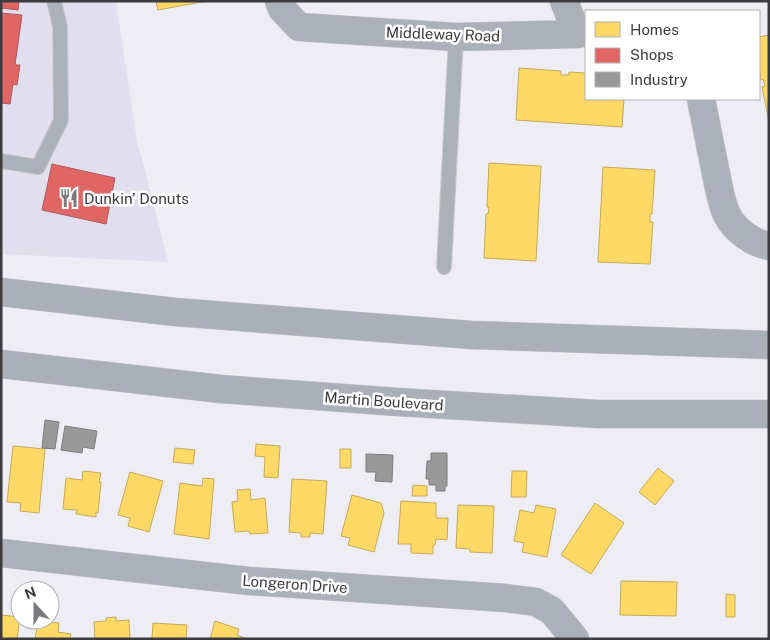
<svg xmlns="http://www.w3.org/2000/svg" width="770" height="640" font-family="'Public Sans',sans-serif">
<rect width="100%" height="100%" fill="#eeedf4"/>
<path fill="#e1dfed" d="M1,1H116L137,142L148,181L168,262L1,254Z"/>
<path fill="#ffd966" stroke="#c4a95a" d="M156,1H207L158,10Z
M769,35V121L762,87L765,86L763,79L761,80L759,69V37Z
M519,68L561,71V75H569V72L586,73V99H624L622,127L516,120Z
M489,163L541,166L536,261L484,258L486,214H488L489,207H487Z
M603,167L655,170L652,214H650V222H653L650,264L598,262Z
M256,444L280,446L278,478L264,477L265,457L255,456Z
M13,446L45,449L39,513L20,511L21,503L7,502Z
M175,448L195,450L193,464L173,462Z
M340,449H351V468H340Z
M658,468L674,481L655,505L639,492Z
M83,471L101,473L99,482H101L98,513L96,512V517L76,514L77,510L63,509L66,478L82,480Z
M512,471H527L526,497H511Z
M130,472L163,481L149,532L128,526L130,518L118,515Z
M203,478L214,479L209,539L174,534L180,483L202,486Z
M292,479L327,481L323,534L310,533V537H301V533L289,532Z
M413,485L427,486V496H412Z
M250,489L251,500L265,498L268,533L250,534L249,531L235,532L232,502L238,501L237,490Z
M352,495L381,503L384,513L374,552L348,545L350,538L341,536Z
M401,501L436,503V518H448L447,540L436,539L435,545L433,546V554L411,553V544H398Z
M595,503L624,523L591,574L561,555Z
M458,505L494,506L492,553L470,552V549L456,548Z
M536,505L556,509L547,557L522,552L524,543L514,541L520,510L534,513Z
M621,581L677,582L676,616L620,615Z
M726,594L735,595V617H726Z
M1,615L20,617L17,639H1Z
M116,617V621L129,620L130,639H95L94,622L106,621V618Z
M38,621L59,623L58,632L71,634L70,639H35Z
M215,621L239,629L237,635L247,639H210Z
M153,623L187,625L186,639H152Z"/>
<path fill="#e06666" stroke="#ae595a" d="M2,1H19L18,10L1,8Z
M1,13L22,15L15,65H20L17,85L13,84L10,104L1,103Z
M52,164L115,178L106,224L42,210Z"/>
<path fill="#999" stroke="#7d7c7e" d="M45,420L59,422L55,449L42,448Z
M65,426L97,431L94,449L83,447L82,453L61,450Z
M431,453H447V486H445V491H436V485H429V479H426L427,461H431Z
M366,454L393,455L392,482L375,481L376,472H366Z"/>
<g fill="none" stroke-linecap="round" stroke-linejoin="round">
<g stroke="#cbcacf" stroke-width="16">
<path id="lane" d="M1,161L38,167L61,120L60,27L54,1
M444,267L456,37"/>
</g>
<g stroke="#cbcacf" stroke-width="29">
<path id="street" d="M279,1L282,9L299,27L456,37L577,34L586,32
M564,1L577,34
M701,99C706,124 711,149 716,174C719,187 721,203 727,215C735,230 752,243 769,246
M1,553L249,581L506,598L536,602L552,611L575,639"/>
</g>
<g stroke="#cbcacf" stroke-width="29">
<path id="secondary" d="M1,292L175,312L472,335L769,345
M1,364L221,389L398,402L598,414H769"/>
</g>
<use href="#lane" stroke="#abb0b9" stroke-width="14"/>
<use href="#street" stroke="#abb0b9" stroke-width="28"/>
<use href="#secondary" stroke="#aaafb8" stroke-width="28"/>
</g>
<defs>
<g id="restaurant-bare" transform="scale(1.5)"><path d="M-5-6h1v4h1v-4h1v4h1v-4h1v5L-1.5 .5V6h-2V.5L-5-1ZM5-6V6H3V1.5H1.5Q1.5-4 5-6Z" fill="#7a797e" stroke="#fff" stroke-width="2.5" paint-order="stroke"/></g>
</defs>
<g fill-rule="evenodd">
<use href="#restaurant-bare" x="69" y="198"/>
</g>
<g text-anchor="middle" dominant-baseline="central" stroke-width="5" stroke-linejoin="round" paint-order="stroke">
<g font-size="15" fill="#3b3a3f" stroke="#fff">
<text transform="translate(443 34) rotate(2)">Middleway Road</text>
<text transform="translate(384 401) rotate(4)">Martin Boulevard</text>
<text transform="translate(295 584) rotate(4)">Longeron Drive</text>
</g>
<g font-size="15" fill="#3b3a3f" stroke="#fff" text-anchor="start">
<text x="84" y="198">Dunkin' Donuts</text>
</g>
</g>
<rect width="770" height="640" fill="none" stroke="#3b3a3f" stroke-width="5"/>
<rect x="585" y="10" width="175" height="90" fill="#ffffff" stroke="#b1b0b2"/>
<rect x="595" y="22" width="25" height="15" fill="#ffd966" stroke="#b1b0b2"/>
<text x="630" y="35" font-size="15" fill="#3b3a3f">Homes</text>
<rect x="595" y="48" width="25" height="15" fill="#e06666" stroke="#b1b0b2"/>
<text x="630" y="60" font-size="15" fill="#3b3a3f">Shops</text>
<rect x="595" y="72" width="25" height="15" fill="#999999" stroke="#b1b0b2"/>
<text x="630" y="85" font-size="15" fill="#3b3a3f">Industry</text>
<g transform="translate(35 605) rotate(339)"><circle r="24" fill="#ffffff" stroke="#b1b0b2"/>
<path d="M0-4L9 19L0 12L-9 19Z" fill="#7a797e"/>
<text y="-8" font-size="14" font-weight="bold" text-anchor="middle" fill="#3b3a3f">N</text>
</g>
</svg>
